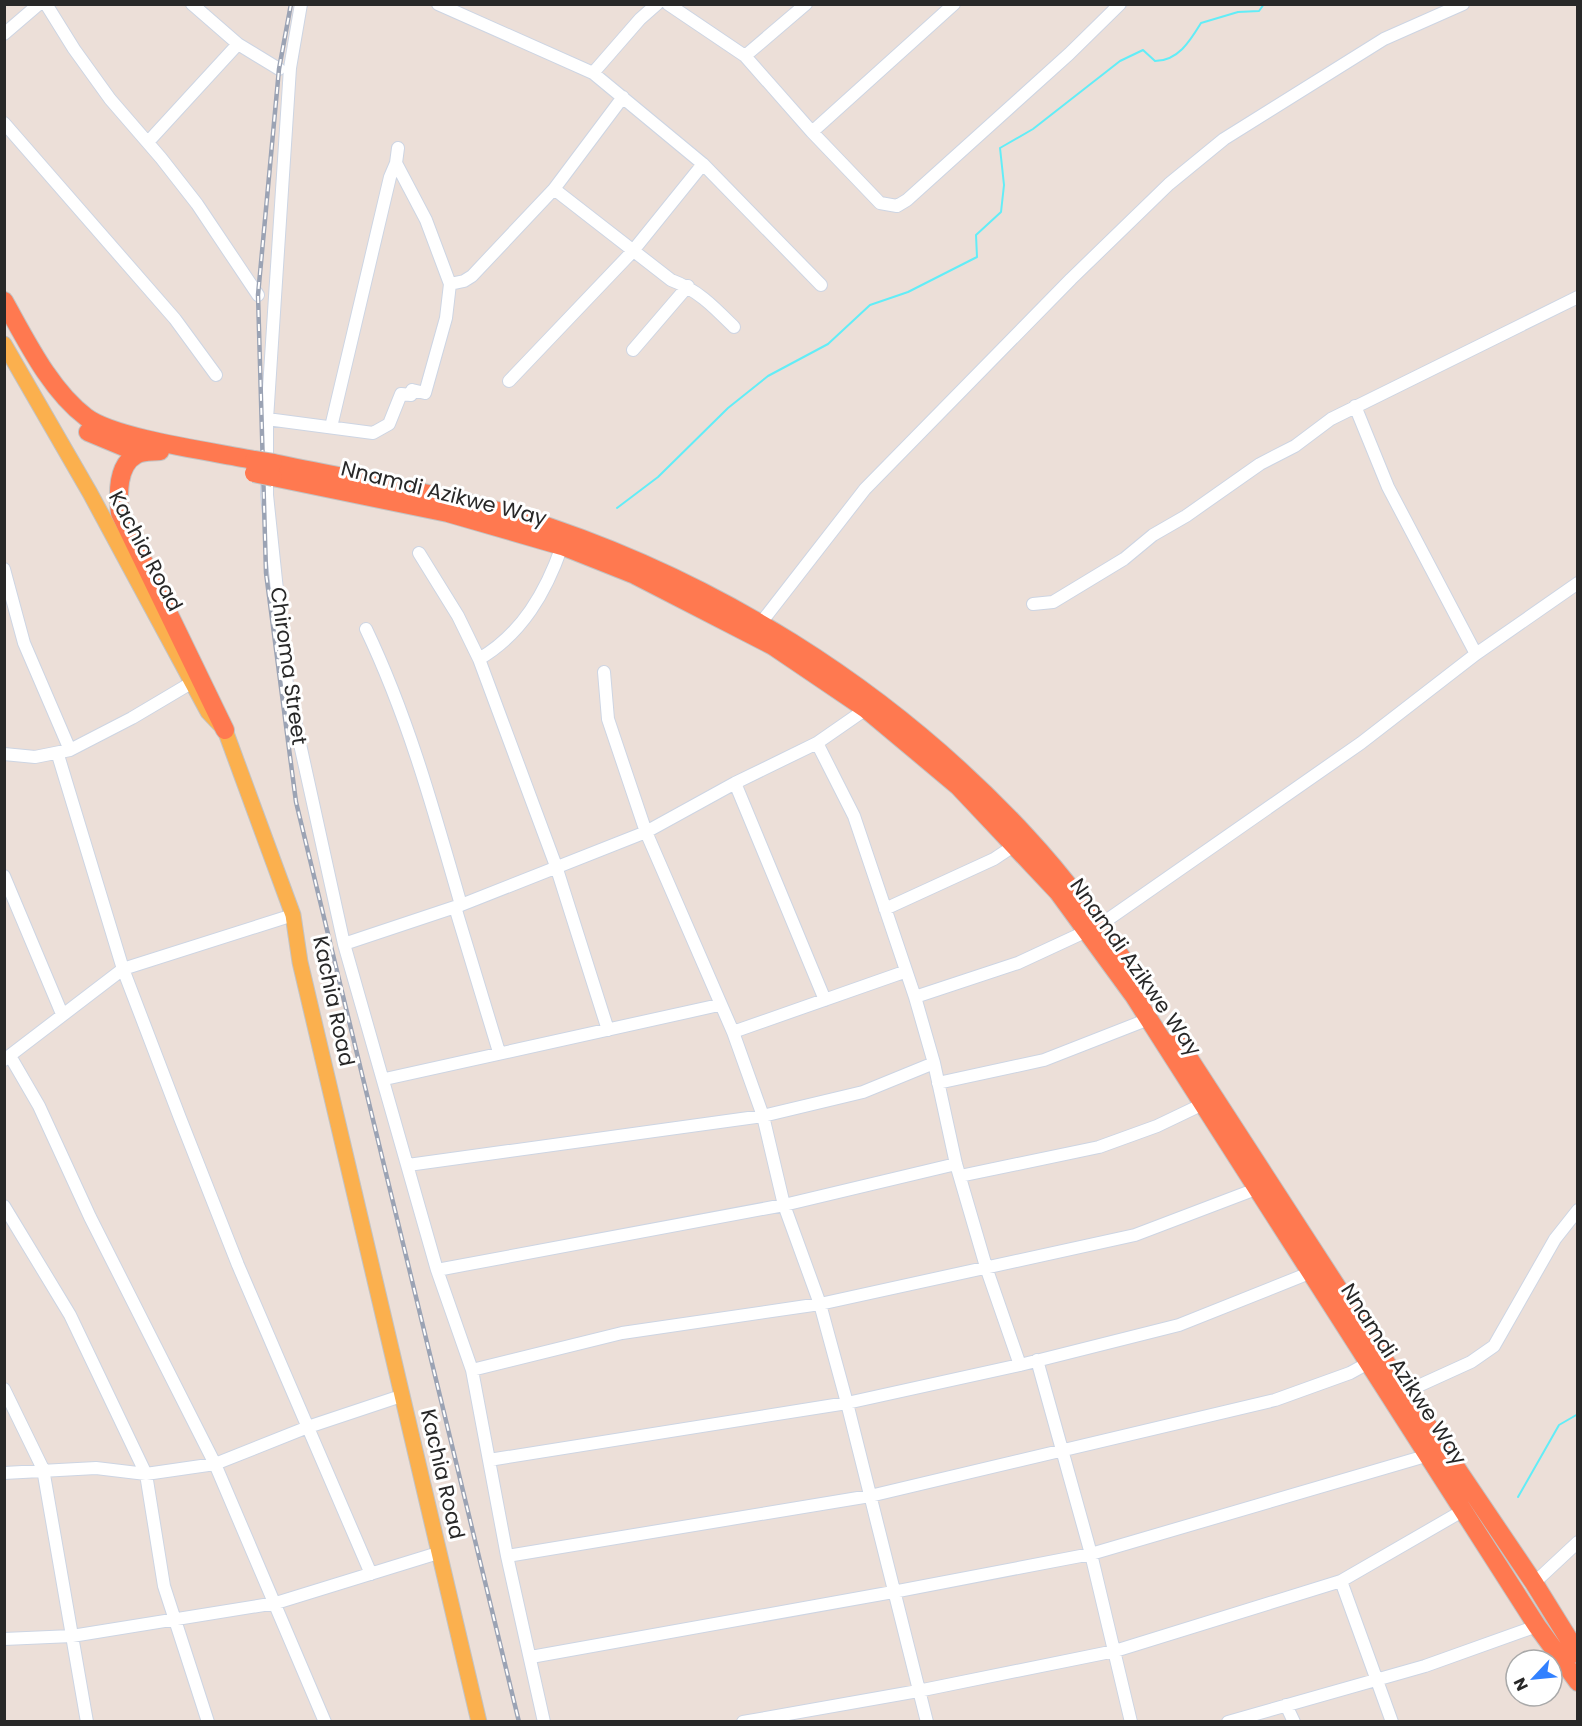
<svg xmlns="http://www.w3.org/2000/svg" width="1582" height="1726" font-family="Poppins,sans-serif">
<rect width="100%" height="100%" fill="#ecdfd8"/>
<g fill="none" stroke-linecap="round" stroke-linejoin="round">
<path stroke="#62edf7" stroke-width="2" d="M617,508L658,477L728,408L768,376L828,344L870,305L908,292L977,257L976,235L1001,212L1004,185L1000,148L1033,129L1120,61L1143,50L1155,61C1178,61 1190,41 1201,23L1238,12L1259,11L1264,4
M1518,1497L1559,1425L1578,1414"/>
<g stroke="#cdd5e3" stroke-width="14">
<path id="minor" d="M46,4L74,49L110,99L161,158L197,204L258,295
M192,4L238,44L279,69
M301,4L290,68L267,419V495L287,685L344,944L437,1270L472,1370L507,1556L544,1722
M438,4L593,73L703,164L821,285
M668,4L745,56L812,132L880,203L897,206L907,200L1069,54L1120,4
M4,34L39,4
M745,56L806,4
M593,73L640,19L657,4
M4,123L175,319L216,375
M812,132L954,4
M148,142L238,44
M398,148L396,163L426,220L450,284
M554,189L671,280C698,290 714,307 734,327
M633,350L688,286
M509,381L632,252L703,164
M1355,406L1388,487L1476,654
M267,419L373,433L389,424L401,394L411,395L412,390L425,393L446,318L450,284L464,281L472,276L554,189L623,97
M331,427L390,177L396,163
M419,553L458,616L479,659L556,866L608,1030
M4,569L24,643L70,750
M1033,604L1053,602L1124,559L1153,535L1186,516L1260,464L1295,446L1331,419L1578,297
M760,624L865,489L1071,279L1169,184L1224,139L1384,39L1463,4
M366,629C408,717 434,811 461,905
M479,659C522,634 546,592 562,546
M604,672L608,719L646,832L733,1032L763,1116L784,1205L820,1304L847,1403L927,1722
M817,743L854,816L915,997L934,1063L956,1164L987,1270L1020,1365
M4,754L35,757L70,750L132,718L191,683
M58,755L123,969L180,1118L238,1265L371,1574
M735,783L825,1000
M4,876L62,1014
M455,907L499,1052
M885,909L994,859L1015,845
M1100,925L1361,743L1476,654L1578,583
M344,944L461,905L646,832L735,783L817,743L866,709
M915,997L1018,963L1087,931
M733,1032L904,972
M10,1056L39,1106L90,1217L215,1464L325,1722
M4,1060L123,969L293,915
M385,1079L719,1005
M938,1083L1044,1060L1149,1019
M408,1165L763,1116L863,1092L934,1063
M960,1176L1099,1147L1157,1126L1203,1104
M4,1206L70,1315L146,1474L164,1586L208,1722
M437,1270L784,1205L956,1164
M1037,1360L1091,1554L1131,1722
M472,1370L622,1333L820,1304L1135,1235L1256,1189
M4,1389L43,1469L87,1722
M1405,1392L1471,1362L1494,1346L1555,1239L1578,1210
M489,1460L847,1403L1020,1365L1179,1325L1312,1272
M4,1473L96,1468L146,1474L215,1464L308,1427L401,1396
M507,1556L870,1496L1275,1400L1350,1373L1370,1362
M1341,1581L1392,1722
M1534,1583L1578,1542
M4,1639L72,1636L276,1603L438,1553
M531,1657L893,1592L1091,1554L1429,1455
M1286,1705L1294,1722
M743,1722L918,1691L1115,1651L1341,1581L1464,1510
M1228,1722L1425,1666L1537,1626"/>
</g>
<g stroke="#c3c3c3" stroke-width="17">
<path id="major" d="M4,344L90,493L208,712L225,730L293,915L300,962L479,1722"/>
</g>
<g stroke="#c3c3c3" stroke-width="20">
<path id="highway" d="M4,301C26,340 50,390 86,417C115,439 215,452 254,460
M88,432L124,447L147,449
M160,451C152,452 142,451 136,455C117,465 118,496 120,513L225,730
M273,463C353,480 436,492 515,516C710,576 888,687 1027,837C1070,883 1107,935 1142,987
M273,477L448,513L562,546L635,575L773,646L866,709L958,786L1058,892L1134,996L1537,1626L1578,1682
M1177,1040L1405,1392L1534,1583L1578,1654"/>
</g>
<use href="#minor" stroke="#fff" stroke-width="12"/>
<use href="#major" stroke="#fbb04e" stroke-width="15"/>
<use href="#highway" stroke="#ff7950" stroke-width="18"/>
<g stroke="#9ba3b4" stroke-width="4.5">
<path id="rail" d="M291,4L279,69L258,295L266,573L296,802L519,1722"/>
</g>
<use href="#rail" stroke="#fff" stroke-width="2" stroke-dasharray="7" stroke-linecap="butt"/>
<g stroke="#c3c3c3" stroke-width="20" stroke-linecap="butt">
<path id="highway-bridge" d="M254,460L273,463
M254,473L273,477"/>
</g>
<use href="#highway-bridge" stroke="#ff7950" stroke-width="18"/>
</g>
<g text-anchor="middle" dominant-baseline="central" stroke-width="6" stroke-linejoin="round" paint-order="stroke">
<g font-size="21" fill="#282828" stroke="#fff">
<text transform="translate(444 493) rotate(14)">Nnamdi Azikwe Way</text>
<text transform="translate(146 551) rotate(62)">Kachia Road</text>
<text transform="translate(289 666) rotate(82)">Chiroma Street</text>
<text transform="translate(1136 967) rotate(55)">Nnamdi Azikwe Way</text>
<text transform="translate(334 1001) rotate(78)">Kachia Road</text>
<text transform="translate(1404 1374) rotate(57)">Nnamdi Azikwe Way</text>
<text transform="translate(443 1474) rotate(77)">Kachia Road</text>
</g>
</g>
<rect width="1582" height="1726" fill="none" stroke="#282828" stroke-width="12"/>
<g transform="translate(1534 1678) rotate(244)"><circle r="28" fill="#ffffff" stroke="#a9a9a9" stroke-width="1.5"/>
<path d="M0-4.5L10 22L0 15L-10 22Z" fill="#3281ff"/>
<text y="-9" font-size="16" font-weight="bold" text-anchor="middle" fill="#282828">N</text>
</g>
</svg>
